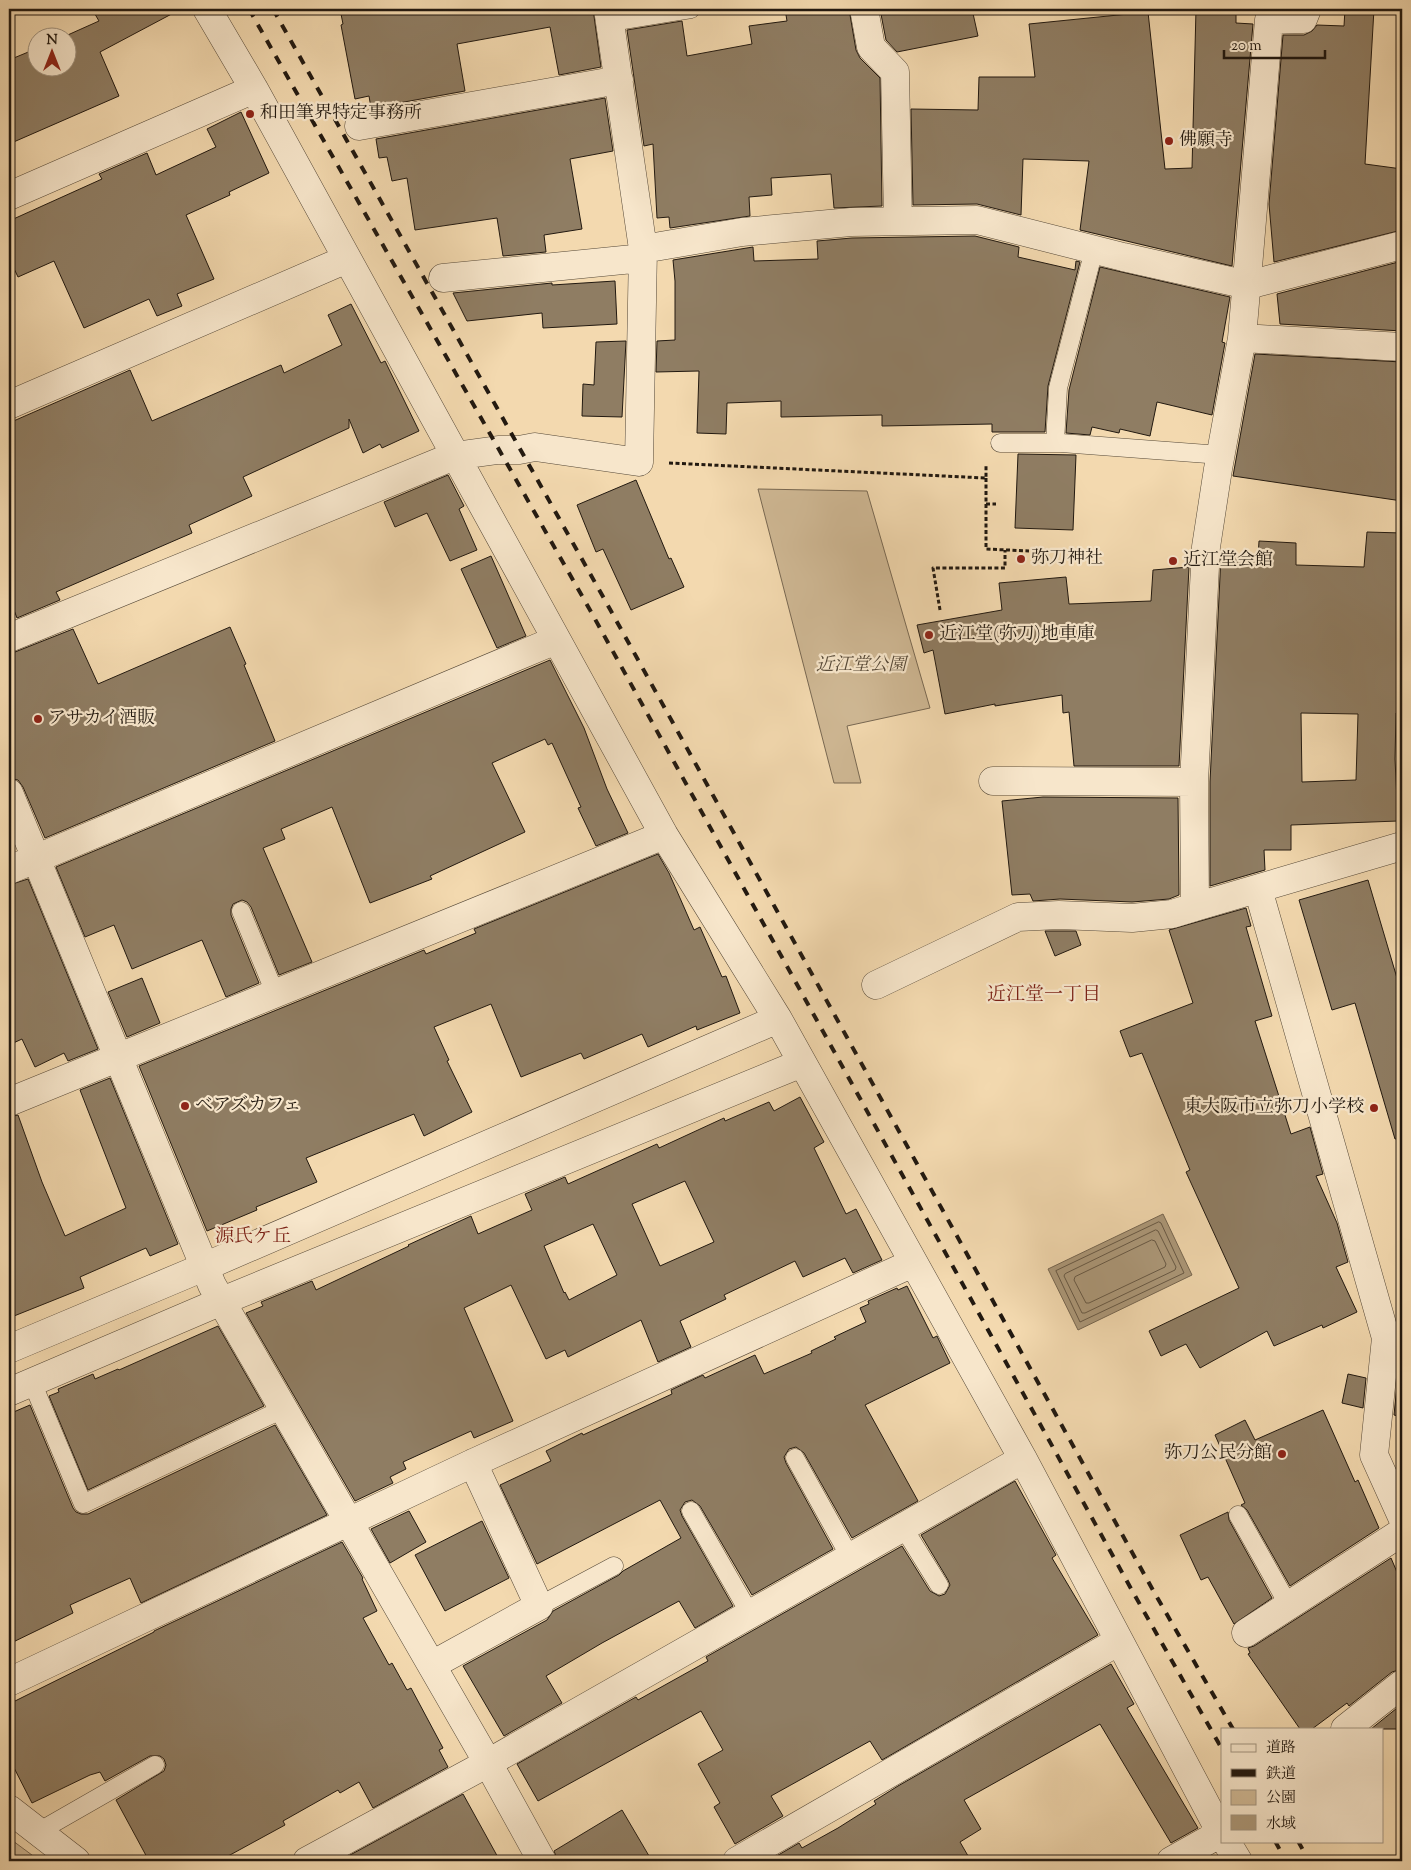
<svg xmlns="http://www.w3.org/2000/svg" width="1411" height="1870" font-family="'Sorts Mill Goudy','Noto Serif JP',serif">
<rect width="100%" height="100%" fill="#f3d9af"/>
<filter id="stains"><feTurbulence type="fractalNoise" baseFrequency=".004" numOctaves="4"/><feColorMatrix values="0 0 0 0 .2 0 0 0 0 .09 0 0 0 0 .02 0 0 0 .5 -.17"/></filter>
<radialGradient id="worn" r=".72"><stop offset=".6" stop-color="#630" stop-opacity="0"/><stop offset="1" stop-color="#630" stop-opacity=".3"/></radialGradient>
<path fill="#cfb894" stroke="#786852" d="M758,489L867,491L930,708L847,726L861,783H834Z
M9,1838L40,1861H9Z"/>
<path fill="#ac9879" stroke="#75654f" d="M1163,1214L1192,1275L1078,1330L1048,1269Z"/>
<g fill="none" stroke-linecap="round" stroke-linejoin="round">
<path stroke="#675844" stroke-width="1" d="M1159,1222L1161,1223L1184,1273L1080,1322L1056,1271Z
M1156,1230L1158,1231L1176,1267L1175,1270L1085,1313H1082L1064,1276L1065,1274Z
M1152,1240L1155,1241L1166,1264L1165,1267L1089,1303H1086L1074,1280L1075,1277Z"/>
</g>
<path fill="#8f7d63" stroke="#221910" fill-rule="evenodd" d="M92,9H181L100,52L119,96L9,144V60L38,48V68H68V38H61L99,21Z
M340,9H593L601,67L559,75L550,27L457,44L465,91L371,108L369,96L355,99L341,25L343,24Z
M785,9H849L856,50L860,58L880,78L882,206L834,208L831,174L771,178L772,195L749,197L750,216L670,228L669,217L657,218L653,144L644,146L627,30L682,21L687,56L752,44L749,26L787,21Z
M880,9H972L978,36L897,52L886,40Z
M1196,9H1236V23L1253,24L1232,266L1080,230L1089,161L1023,159L1021,215L977,204L913,205L911,109L978,110L979,77H1035L1029,24L1148,12L1165,169L1192,168Z
M1345,9H1374L1365,164L1402,169V230L1274,262L1269,204L1283,35H1304L1312,31L1317,25L1344,26Z
M605,98L613,151L570,159L582,229L544,235L546,252L503,256L497,218L415,230L407,178L392,181L387,157L379,158L376,139Z
M241,112L269,173L229,192L230,195L186,215L214,279L177,294L182,306L157,316L149,299L84,328L54,261L18,277L9,258V221L102,179L99,174L147,153L156,175L216,147L207,129Z
M975,236L1019,247L1018,257L1075,270L1076,261L1080,262L1048,386L1045,432H992V424L882,426V415L781,417V401L727,403L726,434L697,433L699,371L656,372L657,341L675,340V281L673,260L753,247L754,261L818,259L817,241L852,238Z
M1402,261V331L1280,324L1277,294Z
M1100,267L1230,297L1222,342L1225,343L1212,415L1157,402L1150,436L1120,429L1119,433L1092,427L1090,435L1066,433L1069,390Z
M615,281L617,324L543,328L542,313L467,321L453,293L552,283V285Z
M351,304L381,363L385,361L419,431L382,448L380,444L363,453L349,419V428L243,477L252,496L189,525L192,533L56,592L60,600L17,618L9,597V423L130,370L152,421L281,365L284,373L342,345L328,315Z
M626,341L622,417L582,416L583,384L594,385L596,342Z
M1255,354L1402,362V501L1233,476Z
M1018,454L1076,455L1073,530L1015,528Z
M448,475L464,506L459,509L477,550L450,561L427,513L395,527L384,502Z
M636,480L669,559L671,558L684,587L631,610L603,549L596,552L577,505Z
M1367,532L1402,533V713H1396L1395,759L1398,821L1291,825V850H1264L1265,870L1210,886V782L1221,556L1258,557L1259,541L1296,543V565L1364,567ZM1301,713L1358,714L1356,780L1302,782Z
M491,556L526,636L497,648L461,569Z
M1189,567L1179,766H1074L1069,712L1063,713L1062,695L995,706V704L945,714L933,650L924,653L917,625L1002,610L999,583L1066,577L1069,604L1151,601L1153,570Z
M230,627L246,664L244,665L275,741L45,838L23,787L18,780L9,778V653L15,652L73,629L98,684Z
M550,660L584,728L607,789L628,833L596,846L578,808L581,807L552,743L548,745L545,739L492,763L525,832L430,876L432,879L370,903L332,807L281,829L285,839L263,848L312,962L279,975L251,907L247,902L242,900L233,904L231,909V915L259,983L226,997L202,940L132,969L114,925L85,937L56,867Z
M1043,797L1178,798L1179,895L1169,899L1132,902L1060,899L1033,901L1030,894L1012,895L1002,801Z
M658,854L669,873L694,930L700,927L722,977L726,976L740,1013L697,1030L696,1026L648,1047L642,1034L584,1059L581,1053L521,1077L491,1004L434,1027L449,1060L447,1061L472,1112L424,1136L414,1114L306,1158L317,1182L256,1207L257,1210L207,1231L139,1066L424,950L426,954L476,933L474,929Z
M28,879L98,1049L68,1061L64,1053L35,1067L22,1039L9,1045V885Z
M1368,880L1402,995V1138L1395,1139L1355,1003L1332,1010L1299,900Z
M1246,908L1251,926L1246,927L1272,1016L1255,1021L1291,1134L1310,1127L1323,1174L1316,1176L1337,1223L1348,1262L1336,1267L1357,1312L1323,1328L1322,1325L1274,1346L1267,1331L1200,1368L1186,1344L1161,1356L1149,1331L1239,1288L1186,1172L1190,1170L1142,1053L1130,1057L1120,1031L1193,1003L1169,930Z
M1045,931H1076L1081,945L1055,956Z
M142,978L160,1023L127,1037L108,992Z
M110,1078L178,1244L150,1256L146,1248L80,1277L84,1288L9,1318V1117L18,1115L42,1182L65,1236L126,1208L80,1090Z
M800,1097L824,1142L814,1148L846,1214L856,1209L882,1260L853,1273L845,1258L803,1277L795,1261L724,1295L726,1299L680,1321L691,1347L658,1362L641,1320L568,1357L565,1350L546,1359L511,1285L464,1308L513,1421L474,1438L471,1431L403,1462L406,1469L390,1477L393,1483L355,1501L246,1313L263,1306L261,1302L312,1281L316,1290L409,1246L408,1245L471,1216L478,1234L532,1210L525,1194L565,1177L568,1184L657,1144L659,1148L724,1118L725,1121L769,1102L774,1111ZM685,1181L714,1242L660,1266L632,1204ZM593,1224L617,1275L569,1300L565,1292L564,1293L544,1246Z
M907,1286L933,1338L937,1336L950,1363L865,1405L918,1501L852,1538L804,1453L796,1447L789,1449L784,1457L786,1463L833,1549L752,1595L700,1506L692,1500L685,1502L680,1510L682,1516L733,1606L695,1628L679,1601L602,1643L546,1676L562,1703L504,1736L463,1666L547,1620L553,1611L619,1575L623,1571L681,1538L660,1500L537,1564L500,1485L551,1461L546,1451L582,1433L583,1435L672,1394L671,1390L703,1375L705,1378L755,1355L764,1374L812,1353L811,1351L836,1339L834,1337L866,1322L860,1308L869,1304L868,1301L897,1288L898,1290Z
M218,1326L264,1406L88,1490L49,1396L59,1392L58,1389L93,1374L95,1379L118,1369L119,1370Z
M1348,1374L1366,1378L1363,1408L1342,1403Z
M1397,1385L1402,1386V1417L1394,1415Z
M30,1405L73,1508L76,1512L81,1514H88L275,1425L327,1515L141,1603L130,1578L70,1605L73,1613L9,1644V1414Z
M1323,1410L1355,1482L1358,1480L1379,1528L1290,1586L1247,1510L1241,1505L1245,1503L1215,1435L1245,1420L1255,1440Z
M1015,1481L1056,1555L1052,1558L1098,1635L882,1760L870,1741L771,1796L783,1816L735,1844L714,1807L720,1803L698,1764L723,1750L701,1711L538,1801L517,1764L636,1697L638,1700L708,1661L706,1657L902,1546L930,1591L939,1596L945,1594L950,1585L948,1580L921,1535Z
M409,1511L426,1542L390,1563L371,1529Z
M1228,1512L1229,1520L1272,1598L1234,1624L1208,1577L1201,1580L1180,1535Z
M482,1521L509,1578L445,1611L415,1555Z
M342,1542L363,1578L362,1579L377,1611L363,1618L389,1665L392,1663L407,1690L411,1688L443,1748L439,1750L448,1767L373,1808L359,1782L340,1793L338,1790L283,1821L285,1825L219,1861H149L116,1800L164,1771L166,1765L164,1759L160,1756H150L105,1781L100,1772L90,1775L32,1803L9,1758V1704L154,1632V1631Z
M1391,1558L1402,1584V1669L1392,1672L1349,1706L1347,1703L1312,1729H1300L1248,1654L1250,1653L1248,1648L1254,1646Z
M1111,1664L1134,1704L1127,1708L1198,1828L1171,1843L1100,1724L964,1800L981,1829L960,1842L971,1861H768L799,1843L802,1848L838,1828L876,1804L874,1801L898,1786Z
M1402,1704V1729H1371Z
M463,1794L500,1861H339Z
M622,1810L652,1861H558L554,1851Z"/>
<g fill="none" stroke-linecap="round" stroke-linejoin="round">
<g stroke="#564938" stroke-width="19">
<path id="service" d="M611,22L691,9
M1000,443H1061L1221,455
M1055,443L1058,388L1094,250
M241,911L275,993
M32,1382L83,1504L283,1409
M795,1458L850,1557
M691,1511L750,1614
M1238,1515L1289,1606
M903,1527L939,1585
M539,1606L614,1566
M38,1832L155,1765"/>
</g>
<g stroke="#564938" stroke-width="29">
<path id="minor" d="M207,9L254,89L664,835L778,1019L1023,1459L1222,1835
M864,9L871,47L895,72L898,221
M1307,9L1303,19L1269,20L1242,338L1218,469L1206,547L1194,782L1195,907L1402,846
M359,126L619,80
M9,196L254,89
M643,249L742,232L851,222L977,220L1123,257L1248,285L1402,245
M443,278L643,258
M1242,338L1402,347
M9,405L347,259
M9,638L454,456L498,450H519L535,447L639,462L643,249L608,9
M993,781L1194,782
M9,870L556,640
M1258,889L1386,1338L1374,1455L1402,1517
M876,985L1018,917L1059,915L1132,918L1172,914L1195,907
M9,1102L664,835
M9,1349L204,1267L778,1019
M9,1392L222,1301L802,1063
M1246,1633L1402,1532
M432,1665L539,1606L473,1463
M9,1682L473,1463L913,1263
M1345,1729L1402,1684
M9,1809L76,1861
M1226,1841L1238,1861
M307,1861L488,1763L1023,1459
M737,1861L1119,1641
M1171,1861L1221,1833"/>
</g>
<g stroke="#564938" stroke-width="29">
<path id="tertiary" d="M9,793L212,1285L488,1763L542,1861"/>
</g>
<path stroke="#221910" stroke-width="3" stroke-dasharray="4 2.5" stroke-linecap="butt" d="M669,463L986,478V465
M986,478V549L1029,551
M986,504H996
M940,610L933,568H1005V550"/>
<use href="#service" stroke="#f7e6cb" stroke-width="18"/>
<use href="#minor" stroke="#f7e6cb" stroke-width="28"/>
<use href="#tertiary" stroke="#f7e6cb" stroke-width="28"/>
<path stroke="#221910" stroke-width="4" stroke-dasharray="9 9" stroke-linecap="butt" d="M249,9L590,610L1134,1594L1222,1749
M273,9L606,602L1154,1592L1233,1729
M1275,1841L1286,1861
M1298,1841L1309,1861"/>
</g>
<g fill="#8f2418" stroke="#f7e6cb" stroke-width="2">
<circle cx="250" cy="114" r="5"/>
<circle cx="1169" cy="141" r="5"/>
<circle cx="1021" cy="559" r="5"/>
<circle cx="1173" cy="561" r="5"/>
<circle cx="929" cy="635" r="5"/>
<circle cx="38" cy="719" r="5"/>
<circle cx="185" cy="1106" r="5"/>
<circle cx="1374" cy="1108" r="5"/>
<circle cx="1282" cy="1454" r="5"/>
</g>
<g text-anchor="middle" dominant-baseline="central" stroke-width="4.5" stroke-linejoin="round" paint-order="stroke">
<g font-size="18" fill="#221910" stroke="#f7e6cb" text-anchor="start">
<text x="260" y="114">和田筆界特定事務所</text>
<text x="1179" y="141">佛願寺</text>
<text x="1031" y="559">弥刀神社</text>
<text x="1183" y="561">近江堂会館</text>
<text x="939" y="635">近江堂(弥刀)地車庫</text>
<text x="48" y="719">アサカイ酒販</text>
<text x="195" y="1106">ベアズカフェ</text>
<text x="1364" y="1108" text-anchor="end">東大阪市立弥刀小学校</text>
<text x="1272" y="1454" text-anchor="end">弥刀公民分館</text>
</g>
<g font-size="18" font-style="italic" fill="#564938" stroke="#f7e6cb">
<text x="861" y="666">近江堂公園</text>
</g>
<g font-size="19" fill="#7a1f14" stroke="#f7e6cb">
<text x="1044" y="995">近江堂一丁目</text>
<text x="253" y="1237">源氏ケ丘</text>
</g>
</g>
<rect width="1411" height="1870" fill="none" stroke="#f3d9af" stroke-width="30"/>
<rect x="10" y="10" width="1391" height="1850" fill="none" stroke="#221910" stroke-width="2.5"/>
<rect x="15" y="15" width="1381" height="1840" fill="none" stroke="#221910"/>
<rect x="1221" y="1728" width="162" height="115" fill="#f7e6cb" stroke="#a29480"/>
<rect x="1231" y="1744" width="25" height="8" fill="#f7e6cb" stroke="#a29480"/>
<text x="1266" y="1752" font-size="15" fill="#221910">道路</text>
<rect x="1231" y="1769" width="25" height="8" fill="#221910" stroke="#a29480"/>
<text x="1266" y="1778" font-size="15" fill="#221910">鉄道</text>
<rect x="1231" y="1790" width="25" height="15" fill="#cfb894" stroke="#a29480"/>
<text x="1266" y="1802" font-size="15" fill="#221910">公園</text>
<rect x="1231" y="1815" width="25" height="15" fill="#ac9879" stroke="#a29480"/>
<text x="1266" y="1828" font-size="15" fill="#221910">水域</text>
<g transform="translate(52 52)"><circle r="24" fill="#f7e6cb" stroke="#a29480"/>
<path d="M0-4L9 19L0 12L-9 19Z" fill="#8f2418"/>
<text y="-8" font-size="14" font-weight="bold" text-anchor="middle" fill="#221910">N</text>
</g>
<path d="M1224 50v8h101v-8" fill="none" stroke="#221910" stroke-width="2.5"/>
<text x="1231" y="50" font-size="15" fill="#221910" stroke="#f7e6cb" stroke-width="4" paint-order="stroke">20 m</text>
<rect width="100%" height="100%" filter="url(#stains)"/>
<rect width="100%" height="100%" fill="url(#worn)"/>
</svg>
